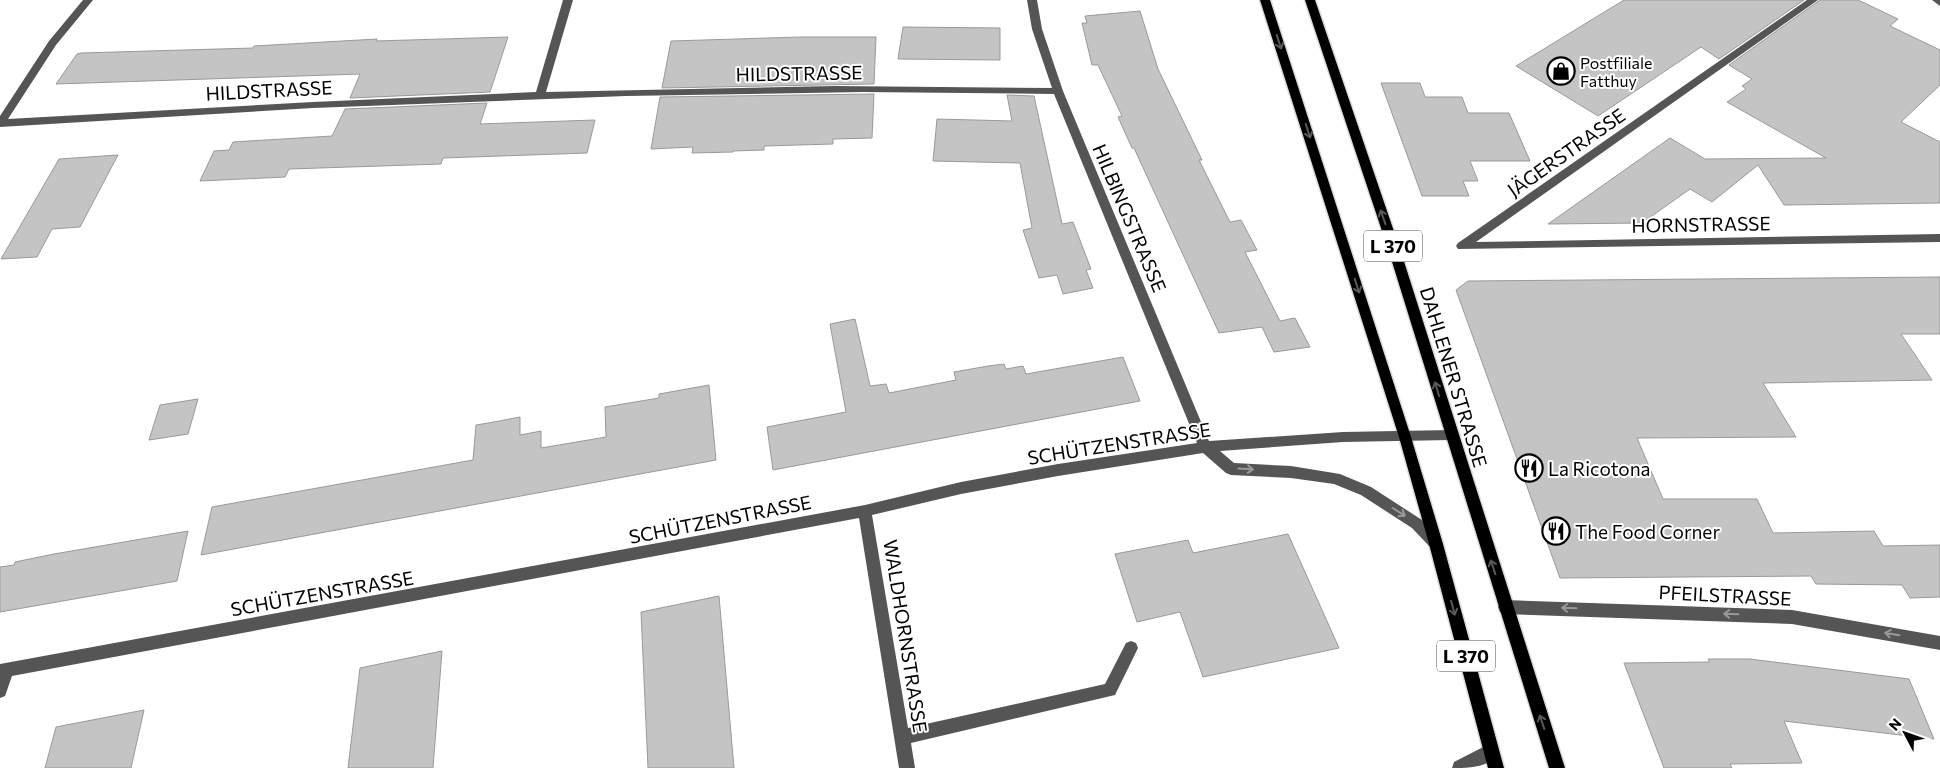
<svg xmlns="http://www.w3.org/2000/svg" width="1940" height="768" font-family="Commissioner,sans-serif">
<rect width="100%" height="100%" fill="#fff"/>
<path fill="#c4c4c4" stroke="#999" d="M1624,0H1804L1719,59L1701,47L1598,116L1516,66Z
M1820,0H1858L1898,19L1890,26L1940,50V85L1901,122L1940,142V203L1784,205L1758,165L1712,202L1690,189L1642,223L1548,224L1670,138L1705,159L1826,158L1727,102L1746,89L1742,86L1752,79L1729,65Z
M1140,11L1158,69L1202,160H1199L1230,222L1241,220L1257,250L1245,252L1280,321L1295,318L1310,347L1274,352L1262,327L1219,333L1134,148H1132L1118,117L1122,116L1098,65H1092L1082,23H1087L1085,16Z
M903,27L1000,28V60L898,59Z
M508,37L490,92L350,98L360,74L56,84L77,54L81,53L253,48L254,46L377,39L376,41Z
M801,37H876L874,84L662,88L671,41Z
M1381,83H1420L1425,97H1462L1468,113H1509L1530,161H1470L1478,181H1463L1469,196H1422Z
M874,94L872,138L833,139V144L764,146V150L733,151V152L692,153L693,147L651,149L660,97Z
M1007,95L1034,96L1062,224L1073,222L1091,269L1086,270L1093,288L1063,294L1057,275L1039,278L1023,230L1032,228L1020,163L933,161L937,119L1012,121Z
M487,103L480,124L595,120L587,153L443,158L441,164L289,169L285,177L200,181L214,151L229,150L233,142L332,136L345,109Z
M118,155L80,227L52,229L37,257L1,259L59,159Z
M1940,277V334H1901L1932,380L1763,383L1796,437L1637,438L1663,499H1757L1773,533L1874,531L1883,546L1940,545V597L1910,598L1902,585L1816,584L1811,576L1560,578L1456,290L1468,281Z
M855,319L870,386L886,384L889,393L956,380L954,372L988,366L1004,364L1006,369L1023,366L1026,374L1123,357L1140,401L773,470L767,427L846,412L830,324Z
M709,385L716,460L201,555L212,507L473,460L476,425L494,422L520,417V435L541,431V448L606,437L605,407L659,398V394Z
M198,399L188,434L149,440L160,405Z
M188,531L177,581L0,612V567L14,565L15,562L54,554Z
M1288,534L1339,648L1203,677L1180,612L1137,622L1115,554L1188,540L1193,553Z
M719,596L734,768H648L641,612Z
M442,651L433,768H348L360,668Z
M1708,659H1750L1909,679L1934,739L1784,721L1802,763L1730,764L1732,768H1664L1624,663L1710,662Z
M144,710L131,768H45L56,727Z"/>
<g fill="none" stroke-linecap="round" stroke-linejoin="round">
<g stroke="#dbdbdb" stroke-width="3">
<path id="major" d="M1260,0H1270L1411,437L1443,544L1504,768H1488L1429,544L1399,437Z
M1305,0H1315L1401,252L1565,768H1549L1389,252Z"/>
</g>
<path fill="#555" fill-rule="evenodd" d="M83,0H93L56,45L8,119L313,102L536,92L563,0H573L546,92L835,86L1052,88L1032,29L1027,0H1037L1042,29L1063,91L1209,441L1343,432L1451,430L1456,431L1457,435L1456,439L1451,440L1343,442L1220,451L1234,463L1291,466L1340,474L1371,487L1422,520L1443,544L1441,548L1436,550L1431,548L1412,528L1361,495L1334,484L1291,478L1231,475L1226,473L1203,453L1058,476L961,494L872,515L908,728L1105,684L1126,643L1131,641L1136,643L1138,648L1115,695L911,743L915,768H899L859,518L12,676L5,696L0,698V664L865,505L961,482L1058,464L1197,443L1054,94L863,92L626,96L313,108L0,127V116L49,41Z
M1807,0H1818L1476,242L1940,234V242L1458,249L1456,246L1458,243Z
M1932,0H1940V6Z
M1505,600L1792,610L1940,636V650L1792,624L1505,614L1500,612L1498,607L1500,602Z
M1491,743L1497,745L1499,751C1492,768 1468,768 1452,768L1454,762Z"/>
<use href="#major" fill="#000" fill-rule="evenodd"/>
</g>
<defs><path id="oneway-shaft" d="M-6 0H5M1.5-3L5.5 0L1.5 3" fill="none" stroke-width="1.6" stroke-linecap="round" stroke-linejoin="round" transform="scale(1.25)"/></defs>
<g stroke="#595959">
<use href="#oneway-shaft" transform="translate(1279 42) rotate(72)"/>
<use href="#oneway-shaft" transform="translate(1308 131) rotate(72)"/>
<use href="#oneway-shaft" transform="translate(1383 217) rotate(-109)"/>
<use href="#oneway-shaft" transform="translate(1357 286) rotate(72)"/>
<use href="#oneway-shaft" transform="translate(1437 389) rotate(-107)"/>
<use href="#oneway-shaft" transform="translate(1493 567) rotate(-108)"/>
<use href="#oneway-shaft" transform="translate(1453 608) rotate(75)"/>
<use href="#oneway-shaft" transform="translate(1542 722) rotate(-108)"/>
</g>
<g stroke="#999">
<use href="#oneway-shaft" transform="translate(1246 469) rotate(3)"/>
<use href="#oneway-shaft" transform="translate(1399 512) rotate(32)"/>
<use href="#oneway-shaft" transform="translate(1569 608) rotate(-178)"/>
<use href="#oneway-shaft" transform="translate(1731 614) rotate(-178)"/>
<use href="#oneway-shaft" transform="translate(1892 634) rotate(-170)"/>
</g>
<defs>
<g id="shop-ring" transform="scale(1.4375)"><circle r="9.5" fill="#fff" stroke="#000" stroke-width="1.5"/><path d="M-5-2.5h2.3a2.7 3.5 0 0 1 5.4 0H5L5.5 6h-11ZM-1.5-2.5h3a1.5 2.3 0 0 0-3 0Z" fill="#000"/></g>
<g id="restaurant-ring" transform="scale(1.4375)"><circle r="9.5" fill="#fff" stroke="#000" stroke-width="1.5"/><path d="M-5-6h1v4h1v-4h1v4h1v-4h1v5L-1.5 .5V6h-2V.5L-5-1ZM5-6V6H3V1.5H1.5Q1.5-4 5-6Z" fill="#000"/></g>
</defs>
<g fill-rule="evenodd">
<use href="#shop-ring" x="1561" y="71"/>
<use href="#restaurant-ring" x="1529" y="468"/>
<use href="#restaurant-ring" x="1556" y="531"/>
</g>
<g text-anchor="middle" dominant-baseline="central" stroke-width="4" stroke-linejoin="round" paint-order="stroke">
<g font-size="16" fill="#000" stroke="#fff" text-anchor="start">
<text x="1580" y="62">Postfiliale<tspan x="1580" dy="18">Fatthuy</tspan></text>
</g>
<g fill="#fff" stroke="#4c4c4c" stroke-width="1">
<rect x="1364" y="230.5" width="58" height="31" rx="4"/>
<rect x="1437" y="640.5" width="58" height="31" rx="4"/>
</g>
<g font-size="18" font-weight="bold" fill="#000">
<text x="1393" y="246">L 370</text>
<text x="1466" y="656">L 370</text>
</g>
<g font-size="19" fill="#000" stroke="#fff">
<text transform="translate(799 73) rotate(-1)">HILDSTRASSE</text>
<text transform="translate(269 90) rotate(-3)">HILDSTRASSE</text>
<text transform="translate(1566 152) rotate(-35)">JÄGERSTRASSE</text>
<text transform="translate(1130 218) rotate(67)">HILBINGSTRASSE</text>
<text transform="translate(1701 224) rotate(-1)">HORNSTRASSE</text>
<text transform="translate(1454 377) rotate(73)">DAHLENER STRASSE</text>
<text transform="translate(1119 443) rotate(-9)">SCHÜTZENSTRASSE</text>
<text transform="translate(720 519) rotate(-11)">SCHÜTZENSTRASSE</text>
<text transform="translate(322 593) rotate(-10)">SCHÜTZENSTRASSE</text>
<text transform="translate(1725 595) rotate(3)">PFEILSTRASSE</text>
<text transform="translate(906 636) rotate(81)">WALDHORNSTRASSE</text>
</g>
<g font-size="19" fill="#000" stroke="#fff" text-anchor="start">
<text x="1548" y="468">La Ricotona</text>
<text x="1575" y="531">The Food Corner</text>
</g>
</g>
<g transform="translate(1905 733) rotate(311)" stroke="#ffffff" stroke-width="4" paint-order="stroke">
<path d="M0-4L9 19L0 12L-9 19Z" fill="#000000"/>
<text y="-8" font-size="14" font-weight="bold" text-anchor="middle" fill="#000000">N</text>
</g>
</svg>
